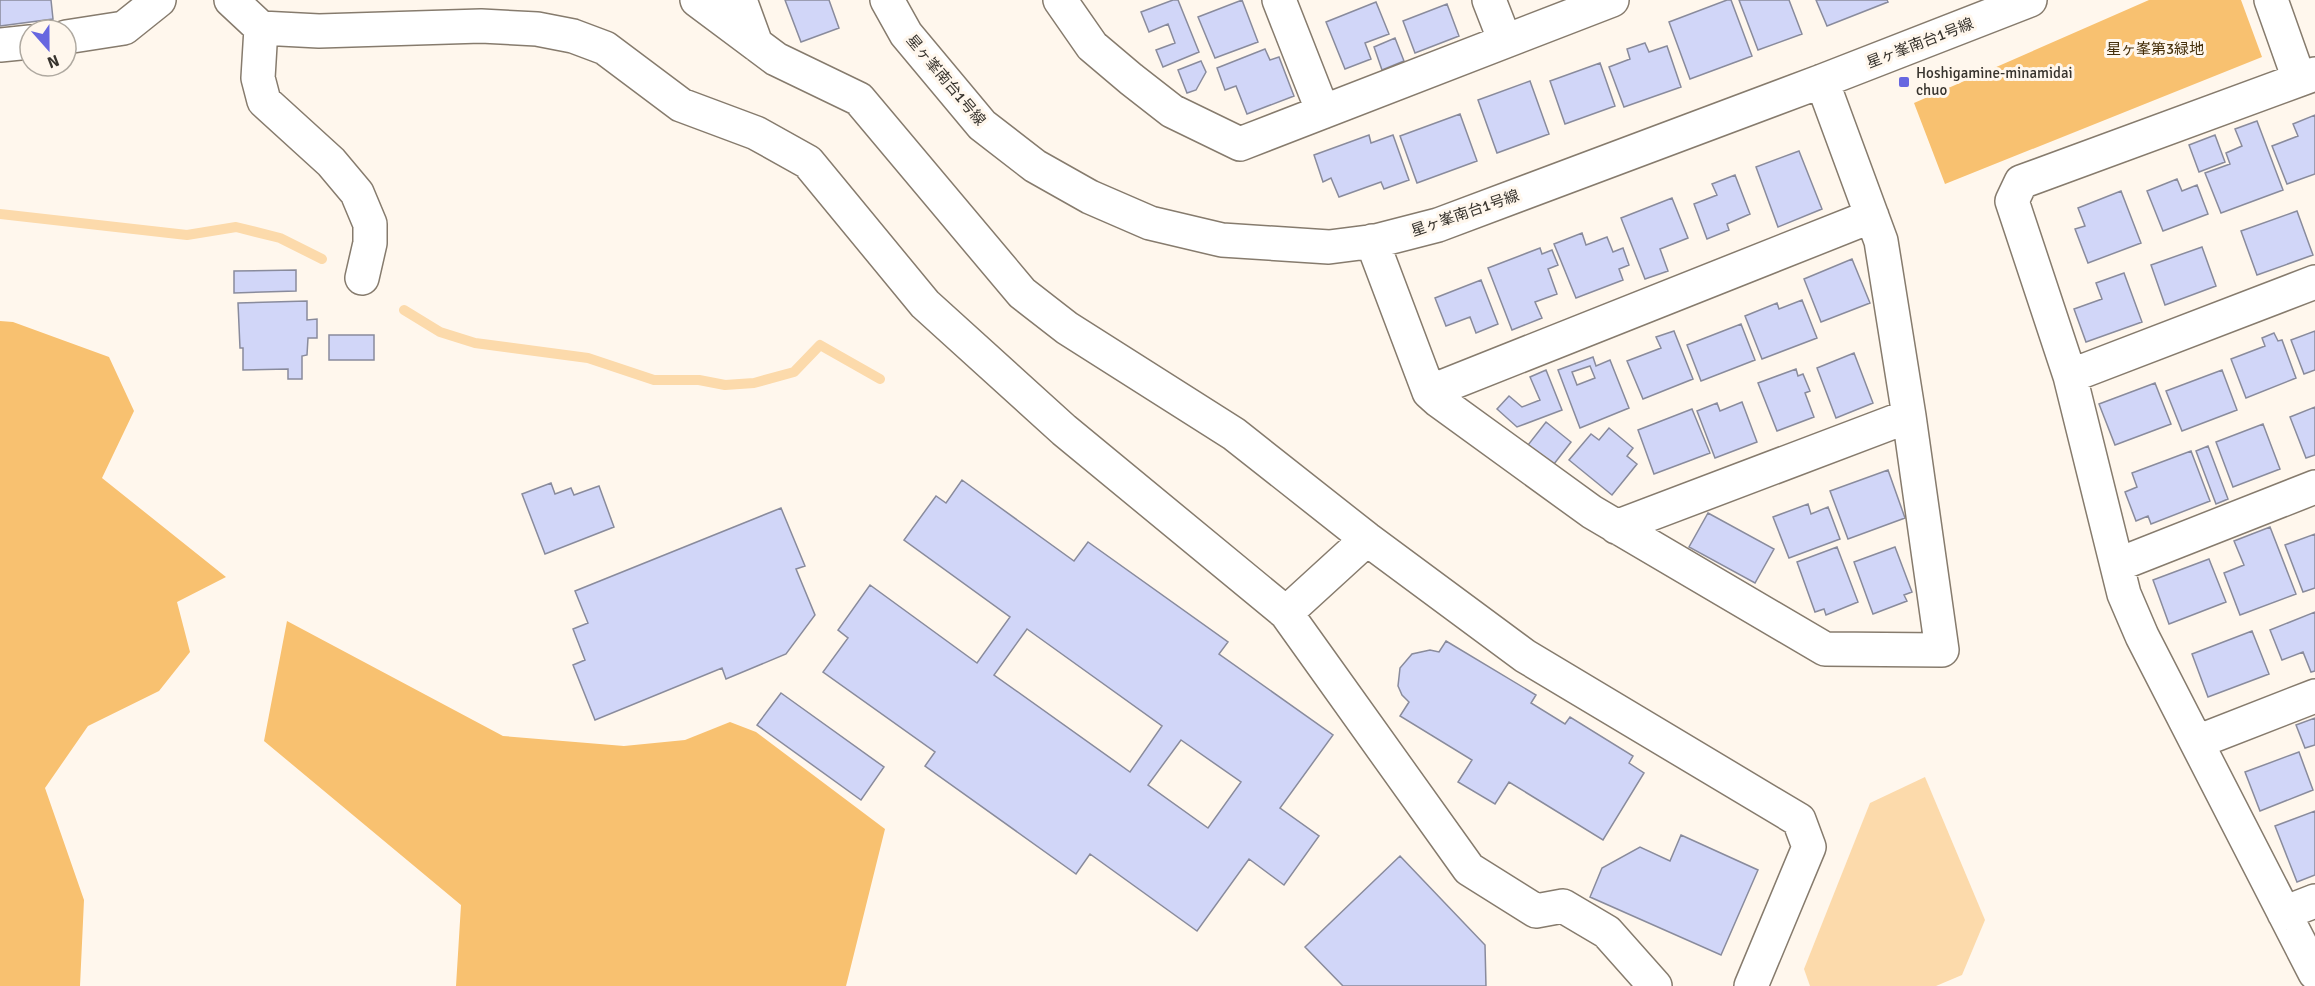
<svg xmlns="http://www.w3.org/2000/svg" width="2315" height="986" font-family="Signika,'Noto Sans JP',sans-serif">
<rect width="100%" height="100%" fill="#fff7ed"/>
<path fill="#f8c170" d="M2149,0H2241L2262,57L1945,184L1914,103Z
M0,321L13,322L109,357L134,411L102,478L226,577L177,602L190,652L159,691L88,726L45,788L84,900L80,986H0Z
M287,621L503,736L624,746L685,740L730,722L756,732L885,829L846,986H456L461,905L264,741Z"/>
<path fill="#fcdaab" d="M1925,777L1985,920L1962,975L1936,986H1810L1804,969L1870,803Z"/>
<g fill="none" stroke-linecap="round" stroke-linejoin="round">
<path stroke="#fcdaab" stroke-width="10" d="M0,214L187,235L236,227L280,238L322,259
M404,310L440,332L475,343L588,358L654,380H699L725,385L754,383L794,372L820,345L880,379"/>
</g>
<path fill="#d1d6f8" stroke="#898b9c" stroke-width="1.5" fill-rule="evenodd" d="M0,0H51L53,19L0,26Z
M785,0H829L839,28L801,42Z
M1173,0H1178L1199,52L1163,67L1156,50L1175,43L1168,24L1149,32L1141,12Z
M1242,0L1258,42L1215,58L1198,17Z
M1727,0H1731L1752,56L1690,79L1669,22Z
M1739,0H1789L1802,34L1758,50Z
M1816,0H1887L1888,2L1827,26Z
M1376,2L1389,34L1365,43L1371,59L1345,69L1326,22Z
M1447,4L1459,36L1415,53L1403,21Z
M1395,38L1404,61L1382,70L1374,47Z
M1645,43L1649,52L1667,46L1681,87L1624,107L1609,67L1630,59L1627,49Z
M1265,49L1270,60L1279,57L1294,96L1247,114L1236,86L1225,90L1217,68Z
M1201,61L1206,72L1196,90L1187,93L1178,70Z
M1600,63L1615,106L1565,124L1550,81Z
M1530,81L1549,134L1497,153L1478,100Z
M1460,114L1477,161L1417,183L1400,136Z
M2315,115V174L2287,184L2272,146L2298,136L2293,124Z
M2257,121L2283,190L2221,213L2205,173L2230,164L2226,153L2242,146L2235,129Z
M1369,135L1371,143L1393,135L1409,180L1384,189L1381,182L1339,197L1331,178L1323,182L1314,155Z
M2215,135L2225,162L2199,172L2189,145Z
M1799,151L1822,209L1778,227L1756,167Z
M1735,175L1750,214L1727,224L1729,230L1707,239L1694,204L1717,195L1712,184Z
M2177,179L2182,191L2197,185L2208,214L2163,231L2147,191Z
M2121,191L2141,243L2088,263L2075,229L2085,226L2078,208Z
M1672,198L1688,238L1660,249L1668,271L1645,279L1621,218Z
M2297,211L2313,255L2257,275L2241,231Z
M1582,233L1586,245L1607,237L1613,252L1623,248L1629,265L1619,269L1623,280L1576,298L1554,244Z
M2202,247L2216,286L2165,305L2151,265Z
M1540,248L1542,254L1552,250L1558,265L1548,269L1557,294L1535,302L1542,318L1512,330L1488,268Z
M1852,259L1870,303L1821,322L1804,279Z
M296,270V291L234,293V271Z
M2124,273L2142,322L2086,342L2074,309L2102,299L2096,283Z
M1481,280L1498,324L1476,333L1470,317L1446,326L1435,298Z
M1802,300L1817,338L1762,359L1745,316L1777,303L1779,309Z
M307,301V320L317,319V338H308L307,355L302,356V379H288V369L243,370V348H240L238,303Z
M1741,324L1755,360L1701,381L1687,345Z
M1674,331L1693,379L1643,399L1627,361L1661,348L1656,337Z
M2315,331V370L2304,374L2291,340Z
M2274,333L2278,341L2282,340L2296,378L2246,398L2231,359L2265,346L2262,338Z
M329,335H374V360H329Z
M1854,353L1873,403L1836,418L1817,368Z
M1593,357L1596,366L1610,360L1629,408L1580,428L1558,370ZM1590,366L1595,378L1577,385L1572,372Z
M1796,369L1798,376L1803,374L1810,391L1805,393L1814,417L1777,431L1758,383Z
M1546,370L1562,410L1517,427L1497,409L1509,396L1522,407L1540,400L1530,377Z
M2222,370L2237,410L2182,431L2166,391Z
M2155,383L2171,424L2115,445L2099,404Z
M1742,402L1757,442L1715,458L1697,411L1717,403L1720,411Z
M2315,407V455L2306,458L2290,417Z
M1692,409L1710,453L1654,474L1638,430Z
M1546,422L1571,442L1554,464L1528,445Z
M2263,424L2280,469L2233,487L2216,442Z
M1609,428L1633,448L1627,456L1637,464L1612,495L1569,460L1591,434L1599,440Z
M2208,446L2228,499L2216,504L2196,451Z
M2191,451L2210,501L2151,524L2148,516L2136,521L2125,492L2137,487L2132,473Z
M1888,470L1905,518L1848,539L1830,491Z
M962,480L1074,561L1088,542L1228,642L1219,654L1333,735L1280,808L1319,836L1284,885L1249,859L1197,931L1090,854L1076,874L925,766L935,752L823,672L848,638L838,630L870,585L977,663L1010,617L904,540L936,496L946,503ZM1027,629L1162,726L1130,772L994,675ZM1181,740L1241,782L1208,828L1148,785Z
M551,483L555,494L571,488L574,495L599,486L614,527L545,554L522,494Z
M1808,504L1811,514L1828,507L1840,539L1789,558L1773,517Z
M781,508L805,566L796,569L815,615L786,654L726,679L722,668L595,720L573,665L585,660L573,629L588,623L575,591Z
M1708,513L1774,549L1755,583L1689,547Z
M2270,527L2296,594L2240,615L2224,573L2244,565L2234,541Z
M2315,534V588L2303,592L2285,545Z
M1837,547L1858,602L1826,615L1824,609L1815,612L1797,562Z
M1895,547L1912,592L1904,595L1907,601L1873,614L1854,562Z
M2209,559L2226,602L2169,624L2153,580Z
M2315,612V671L2311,672L2303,652L2282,660L2270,630Z
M2252,631L2269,674L2208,697L2192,654Z
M1446,641L1536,695L1531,703L1565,724L1570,717L1633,756L1629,763L1644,773L1603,840L1509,782L1495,804L1458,782L1472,760L1400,716L1409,702L1402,695L1398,686L1400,668L1412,654L1430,650L1439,652Z
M781,693L884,767L861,800L757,725Z
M2315,718V745L2305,748L2296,725Z
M2299,752L2313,790L2260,811L2245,772Z
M2315,811V875L2297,882L2275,826Z
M1681,835L1758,870L1721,955L1590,897L1602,868L1640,847L1670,861Z
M1400,856L1485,945L1486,986H1343L1305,947Z"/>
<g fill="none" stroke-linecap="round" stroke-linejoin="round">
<g stroke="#867b6d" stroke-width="36">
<path id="minor" d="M231,0L261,28L319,31L481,26L537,29L573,36L605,48L681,105L756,133L808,162L925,304L1064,430L1286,613L1469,869L1536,911L1563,906L1607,932L1655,986
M697,0L776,59L859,99L1022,293L1067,328L1234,434L1367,539L1525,656L1799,820L1809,847L1751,986
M740,0L756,44
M887,0L906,34L982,125L1035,166L1090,197L1150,223L1222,240L1329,247L1376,241L1438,225L1822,81L2030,0
M1060,0L1092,46L1131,79L1172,111L1240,144L1612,0
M1279,0L1323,112
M1489,0L1505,41
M2271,0L2299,79
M261,28L258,78L264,101L331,162L357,193L370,224V243L362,278
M66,37L124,28L159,0
M0,45L30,42
M2315,74L2021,182L2012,201L2070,376L2124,594L2142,636L2315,973
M1372,241L1429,392L1439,401L1592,512L1825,649L1942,650L1909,416L1881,241L1822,81
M2070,376L2315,282
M1429,392L1872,216
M1616,527L1909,416
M2117,565L2315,487
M1286,613L1367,539
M2197,742L2315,696
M2284,913L2315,901"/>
</g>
<use href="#minor" stroke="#fff" stroke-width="33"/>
</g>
<rect fill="#6767e0" stroke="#fff7ed" stroke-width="2" x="1898" y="76" width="12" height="12" rx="3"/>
<g text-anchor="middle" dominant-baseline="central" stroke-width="6" stroke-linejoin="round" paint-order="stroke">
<g font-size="15" fill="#37332d" stroke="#fff7ed">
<text transform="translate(1920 43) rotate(-21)">星ヶ峯南台1号線</text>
<text transform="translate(946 80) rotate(50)">星ヶ峯南台1号線</text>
<text transform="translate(1465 213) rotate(-19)">星ヶ峯南台1号線</text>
</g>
<g font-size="15" fill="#442e09" stroke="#fff7ed">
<text x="2155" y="49">星ヶ峯第3緑地</text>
</g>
<g font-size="15" fill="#37332d" stroke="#fff7ed" text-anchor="start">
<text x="1916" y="73">Hoshigamine-minamidai<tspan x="1916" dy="17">chuo</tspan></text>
</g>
</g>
<g transform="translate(48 48) rotate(159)"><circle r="28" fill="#fff7ed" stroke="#afa9a0" stroke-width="1.5"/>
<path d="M0-4.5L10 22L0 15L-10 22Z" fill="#6767e0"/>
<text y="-9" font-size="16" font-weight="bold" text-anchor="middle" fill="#37332d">N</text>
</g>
</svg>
